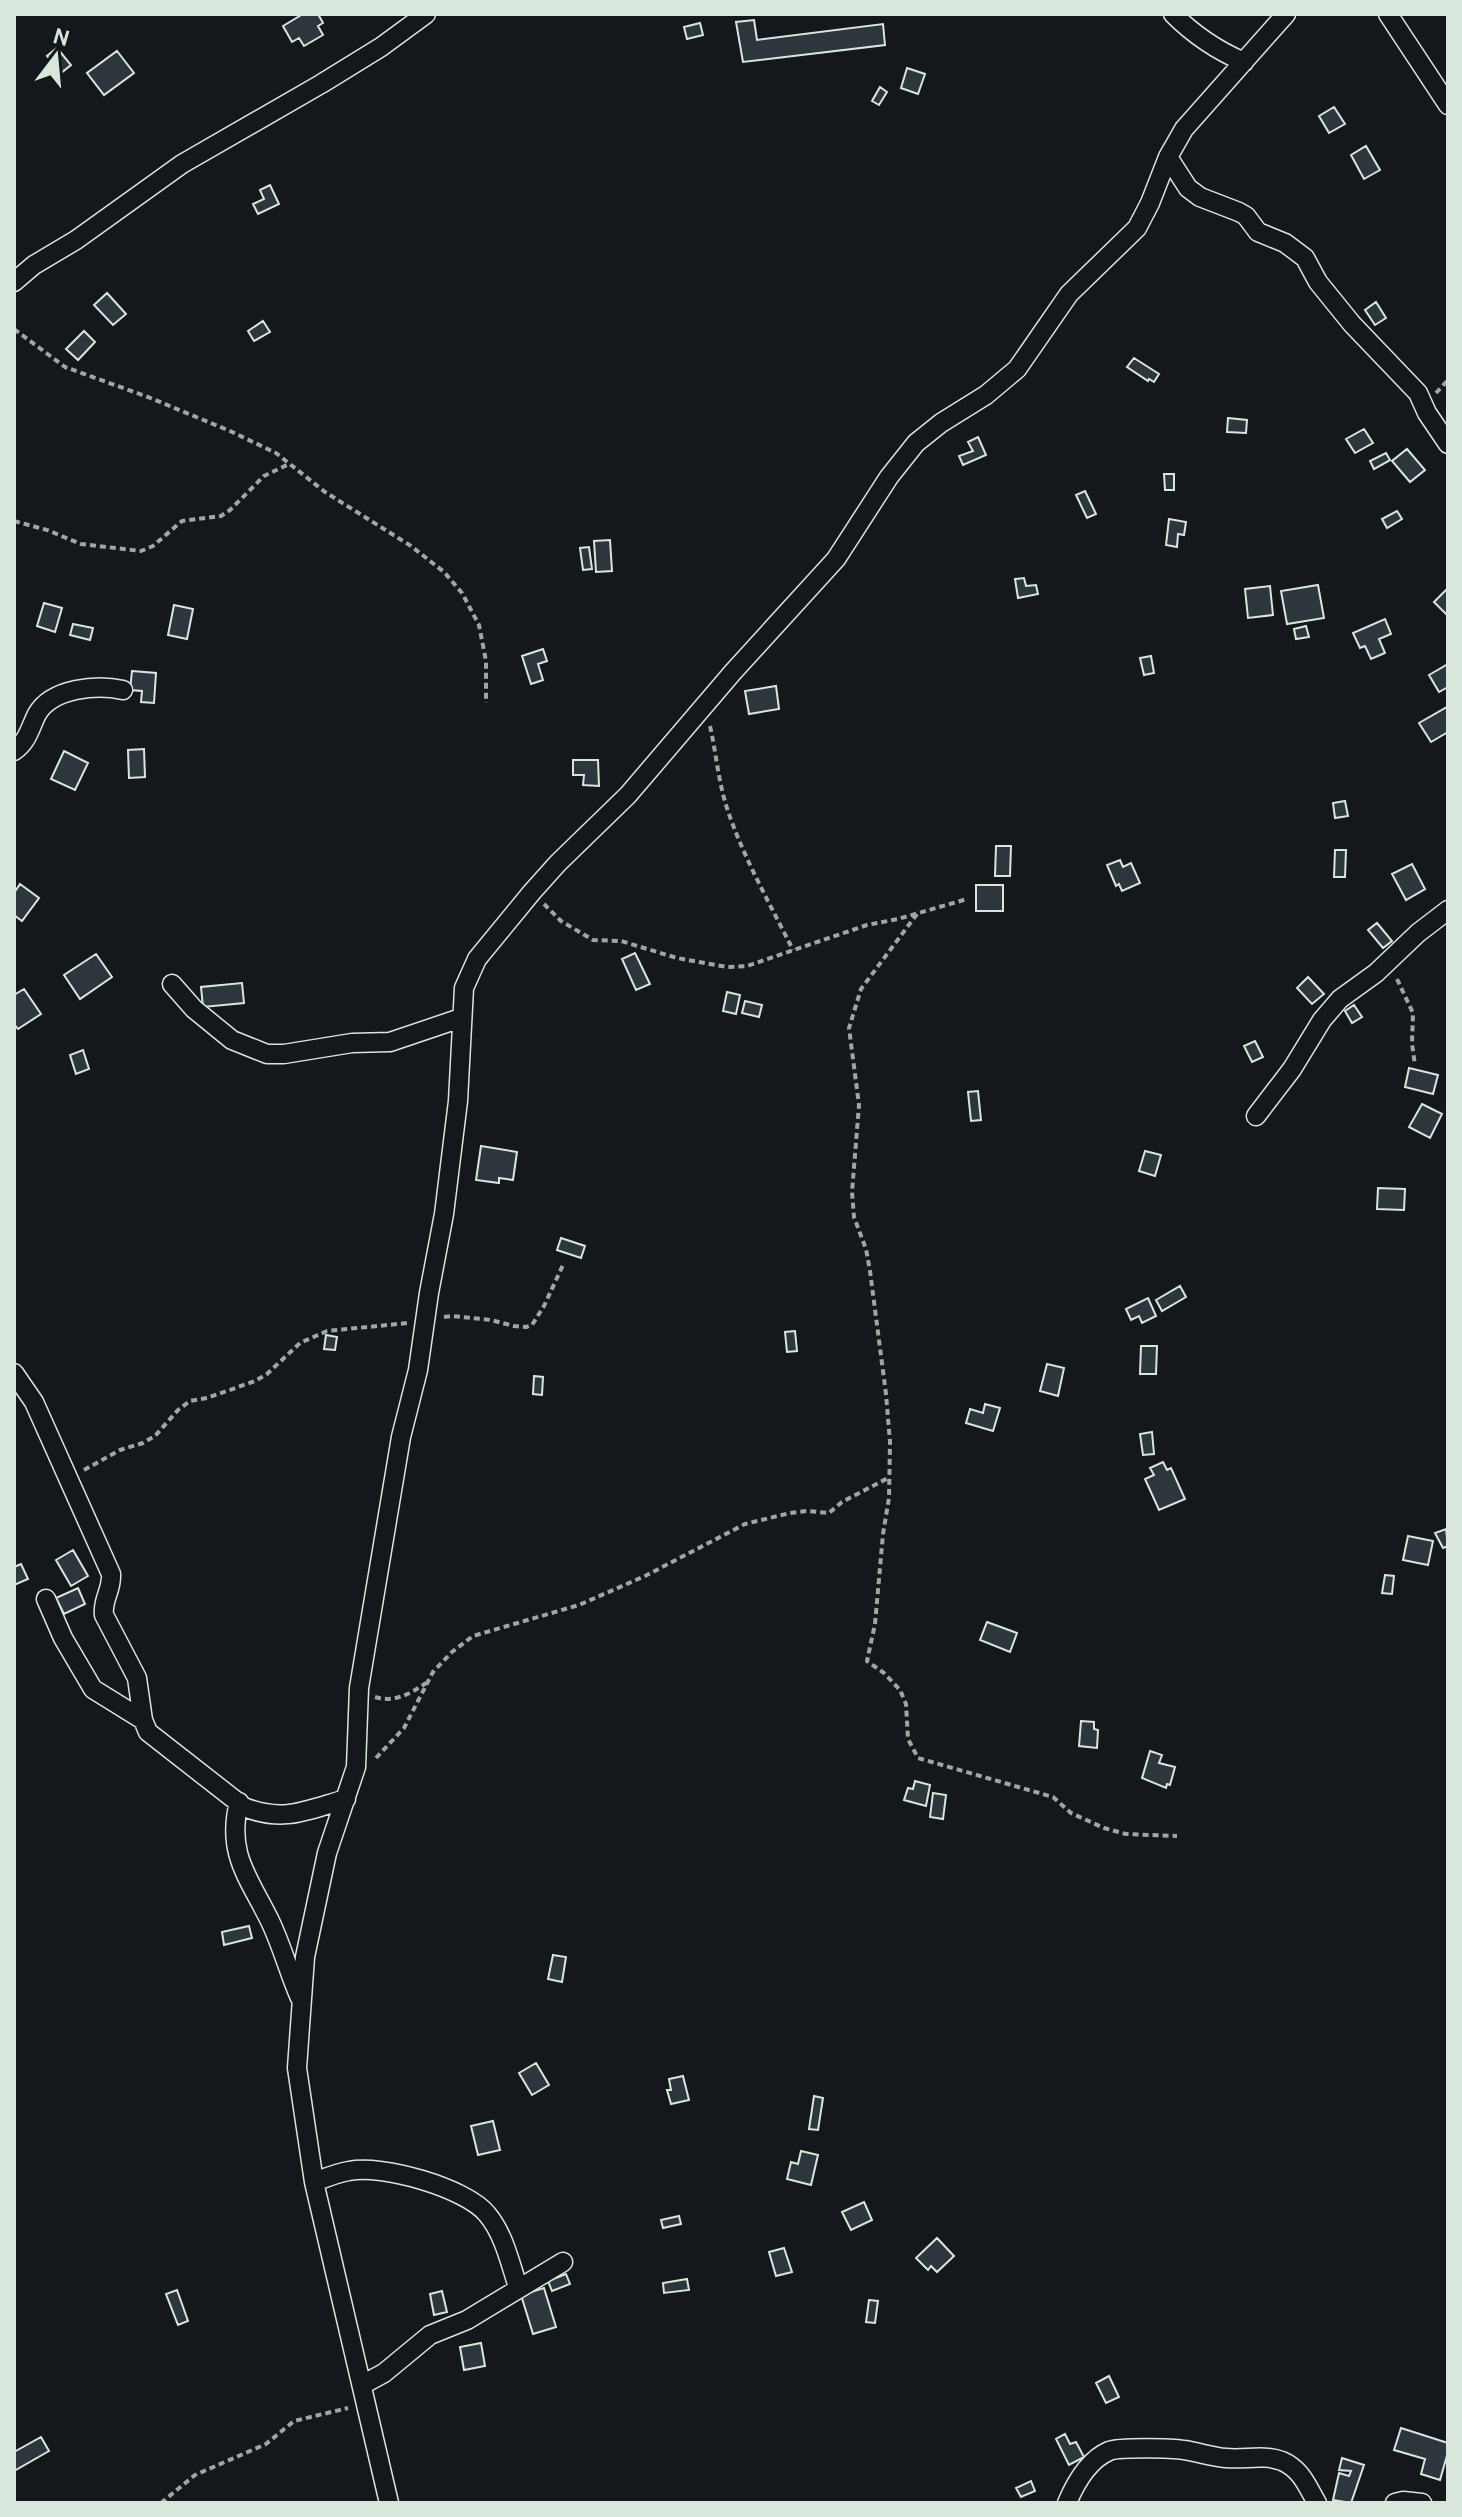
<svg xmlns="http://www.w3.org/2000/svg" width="1462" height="2517" font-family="Cabin,sans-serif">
<rect width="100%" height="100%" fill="#14181c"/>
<path fill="#2c363c" stroke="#d8e6dc" stroke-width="2" d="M303,14H318L323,23L318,26L323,35L304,46L299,38L292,42L283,26Z
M754,20L757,40L883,24L885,45L743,62L736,22Z
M700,23L703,35L687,39L684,27Z
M57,48L71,65L61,73L47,56Z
M117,51L134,73L104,95L87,73Z
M907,68L925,74L918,94L901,88Z
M880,87L887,92L879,105L872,101Z
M1334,107L1345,124L1329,133L1319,116Z
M1366,146L1380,170L1364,179L1351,155Z
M270,185L279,204L258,214L253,204L264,199L260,190Z
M107,293L126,314L113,325L94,305Z
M1376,302L1386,318L1375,325L1365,310Z
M263,321L270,332L254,341L248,331Z
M84,331L95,342L78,360L66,349Z
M1134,358L1159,374L1154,382L1149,379L1148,381L1127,367Z
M1228,418L1247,420L1246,433L1227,432Z
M1364,429L1373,443L1355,453L1346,439Z
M978,437L986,455L963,465L959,456L973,451L968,442Z
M1407,449L1425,470L1410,482L1392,461Z
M1386,453L1390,460L1374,469L1370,461Z
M1164,474H1174V490H1165Z
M1085,491L1096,514L1087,518L1076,495Z
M1397,511L1402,519L1387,528L1382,519Z
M1169,519L1186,522L1184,535L1178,534L1177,547L1166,545Z
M610,540L612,571L596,572L594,541Z
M589,547L592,569L583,570L580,548Z
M1024,578L1026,586L1036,585L1038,594L1018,598L1015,579Z
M1318,585L1324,618L1287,624L1281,591Z
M1270,586L1273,615L1248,618L1245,589Z
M1447,589L1448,591L1447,615L1434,602Z
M44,603L62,608L55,632L37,626Z
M174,605L193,609L187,639L168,635Z
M1385,619L1391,634L1379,639L1385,653L1371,659L1365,646L1360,648L1353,633Z
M73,624L93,628L90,640L70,635Z
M1306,626L1309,637L1296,639L1294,629Z
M543,649L547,661L538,664L543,680L531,684L522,656Z
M1151,656L1154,673L1144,675L1140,658Z
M1448,664V687L1439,692L1429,675Z
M132,671L156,673L154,703L141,702L142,691L130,690Z
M776,686L779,709L749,714L745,691Z
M1447,707L1448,732L1431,742L1419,723Z
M144,749L145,777L129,778L128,750Z
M64,751L88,763L75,790L51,779Z
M573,760H598L599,786L583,785L584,775H573Z
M1345,801L1348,816L1335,818L1333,803Z
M996,846H1011L1010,876H995Z
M1335,850H1346L1345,877H1334Z
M1120,860L1123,867L1131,863L1140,883L1122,891L1119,884L1116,886L1107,865Z
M1412,864L1425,889L1406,900L1392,874Z
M20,884L39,898L22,921L14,915V893Z
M976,885H1003V911H976Z
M1377,923L1392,941L1383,948L1368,930Z
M635,953L650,984L636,990L622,959Z
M96,954L112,977L80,999L64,975Z
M1308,977L1324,994L1312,1004L1297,988Z
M242,983L244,1003L203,1007L201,987Z
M24,989L41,1014L18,1029L14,1024V995Z
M727,992L740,995L736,1014L723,1011Z
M745,1001L762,1005L759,1017L742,1013Z
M1354,1005L1362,1017L1352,1023L1345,1011Z
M1255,1041L1263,1057L1252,1062L1244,1046Z
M83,1050L89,1069L76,1074L70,1055Z
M1409,1068L1438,1075L1433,1094L1405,1087Z
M978,1091L981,1120L971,1121L968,1092Z
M1422,1104L1442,1114L1430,1138L1409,1127Z
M481,1146L517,1152L513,1180L499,1178V1183L476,1180Z
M1145,1151L1161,1155L1155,1176L1139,1171Z
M1378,1188L1405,1189L1404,1210L1377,1209Z
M561,1238L585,1246L581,1258L557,1250Z
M1180,1286L1186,1297L1162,1311L1156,1300Z
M1148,1298L1156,1316L1142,1323L1139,1316L1131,1320L1126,1309Z
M795,1331L797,1351L787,1352L785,1332Z
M326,1335L337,1337L335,1350L324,1349Z
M1141,1346H1157L1156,1374H1140Z
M1047,1364L1064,1368L1058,1396L1040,1391Z
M534,1376L543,1377L542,1395L533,1394Z
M985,1404L1000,1408L993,1431L966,1423L970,1409L983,1413Z
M1152,1432L1154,1454L1143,1455L1140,1434Z
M1163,1462L1167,1470L1171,1468L1185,1499L1159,1510L1145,1479L1154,1475L1150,1468Z
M1446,1529L1448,1546L1443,1548L1435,1533Z
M1408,1536L1433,1541L1428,1565L1403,1560Z
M73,1550L88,1576L71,1586L56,1560Z
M21,1564L28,1579L14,1585V1567Z
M1385,1575L1394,1576L1392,1594L1382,1593Z
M78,1588L85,1604L64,1614L56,1598Z
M987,1622L1017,1633L1010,1652L980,1640Z
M1081,1721L1094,1722V1729L1098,1730L1097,1748L1079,1746Z
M1150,1751L1162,1755L1159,1763L1175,1767L1170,1785L1167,1784L1166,1788L1142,1778Z
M915,1781L930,1785L926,1806L904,1800L908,1788L913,1789Z
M933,1793L946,1795L943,1819L930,1817Z
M249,1926L252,1938L224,1945L222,1932Z
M553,1955L566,1957L562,1982L548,1979Z
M536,2063L549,2085L532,2095L519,2073Z
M683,2076L689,2100L671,2104L667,2090H671L669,2079Z
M814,2096L823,2098L818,2130L809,2129Z
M493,2121L500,2150L478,2155L471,2126Z
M801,2151L818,2155L811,2185L787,2179L791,2162L798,2164Z
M864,2202L872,2220L851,2230L842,2212Z
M679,2216L681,2224L663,2228L661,2220Z
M937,2238L954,2256L937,2272L931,2266L928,2270L916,2258Z
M784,2248L792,2272L776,2276L769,2252Z
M566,2274L570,2284L552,2291L548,2281Z
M687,2279L689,2290L664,2293L663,2283Z
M544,2288L556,2327L533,2334L521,2295Z
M177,2290L188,2321L178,2325L166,2294Z
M442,2291L447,2312L434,2315L430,2294Z
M869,2300L878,2301L875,2323L866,2322Z
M481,2343L485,2366L464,2370L460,2347Z
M1109,2376L1119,2397L1106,2403L1096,2383Z
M1401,2428L1448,2443V2452L1440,2480L1421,2474L1425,2459L1394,2450Z
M1065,2434L1070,2444L1076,2442L1084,2457L1069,2465L1056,2439Z
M41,2437L49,2451L14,2471V2452Z
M1342,2458L1364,2465L1351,2503L1333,2500L1339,2473L1349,2476L1351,2471L1339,2470Z
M1031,2481L1035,2491L1021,2497L1016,2488Z"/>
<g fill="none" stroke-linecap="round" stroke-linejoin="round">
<g stroke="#d8e6dc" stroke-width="21">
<path id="minor" d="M1173,14C1195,36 1216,50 1244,62
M1388,14L1448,105
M1168,157L1188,188L1200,197L1239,212L1246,216L1258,232L1285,243L1305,258L1318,282L1352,324L1418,393L1427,413L1448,444
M14,282L34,265L76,240L182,164L321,84L381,47L426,14
M14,751C28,741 30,728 37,714C52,688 97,684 123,690
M172,984L194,1009L232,1040L267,1054H284L352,1043L390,1042L461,1018
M1256,1116L1292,1069L1322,1020L1340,999L1376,973L1418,933L1448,910
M14,1373L34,1402L111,1574C112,1591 102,1599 104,1615L137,1678L143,1720L148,1732L244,1807C284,1823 307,1810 346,1799
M46,1599L63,1638L93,1689L143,1720
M239,1802C226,1854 249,1878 270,1921C282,1946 289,1973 300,1998
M314,2182C325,2178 337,2173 349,2171C382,2164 466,2188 487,2214C504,2234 510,2263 518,2287
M362,2385L384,2373L430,2335L467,2320L563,2262
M389,2503L314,2182L297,2068L305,1957L327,1853L356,1767L359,1688L364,1658L401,1437L418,1370L429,1293L444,1214L458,1101L464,988L477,959L532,892L558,863L628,795L733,672L836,559L889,477L916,443L941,423L986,395L1017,369L1069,294L1137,228L1150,203L1168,157L1184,129L1286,14
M1067,2503C1075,2484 1088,2460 1109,2451C1119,2447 1172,2448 1184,2450C1198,2452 1212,2457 1226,2458C1245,2460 1263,2454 1282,2461C1301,2469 1307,2486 1317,2503
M1395,2503L1403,2501L1422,2503"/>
</g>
<path stroke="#9da8a2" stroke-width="4" stroke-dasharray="6 4" stroke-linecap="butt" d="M14,329L65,367L148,397L230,431L276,453L325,492L411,546L444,572L462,593L479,625L486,661V703
M1436,393L1448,380
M14,521L47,530L81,544L141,551L153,546L182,521L221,516L230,510L264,476L289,464
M710,726C716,752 718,779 726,805C741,853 770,904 793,950
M544,904L561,921L593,940L621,941L677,958L727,967L747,966L867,925L898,919L967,899
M917,914L861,989L849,1028L859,1105L852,1192L854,1217L866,1249L870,1271L886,1394L890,1442L889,1498L883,1534L875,1624L867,1661L884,1673L900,1690L906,1704L908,1739L918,1758L1053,1797L1071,1813L1104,1828L1126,1834L1177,1836
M1397,979L1413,1013L1412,1044L1415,1065
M444,1317L452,1316L491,1320L514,1326L526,1327L532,1325L544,1306L563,1265
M84,1470L120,1450L143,1443L155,1436L178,1410L190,1401L207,1398L255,1381L267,1374L300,1343L327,1331L408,1323
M375,1697C394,1703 410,1694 426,1683
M376,1758L404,1728L433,1672L452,1652L473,1636L579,1605L645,1576L745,1524L790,1513L807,1511L829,1513L842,1502L890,1477
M161,2503L195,2475L266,2444L294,2421L348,2408"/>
<use href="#minor" stroke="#14181c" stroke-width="18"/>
</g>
<rect width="1462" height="2517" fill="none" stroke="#d8e6dc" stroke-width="32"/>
<g transform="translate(56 56) rotate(16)" stroke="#14181c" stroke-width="6" paint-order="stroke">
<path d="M0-6L14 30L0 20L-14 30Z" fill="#d8e6dc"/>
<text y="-12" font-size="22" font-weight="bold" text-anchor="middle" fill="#d8e6dc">N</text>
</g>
</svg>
